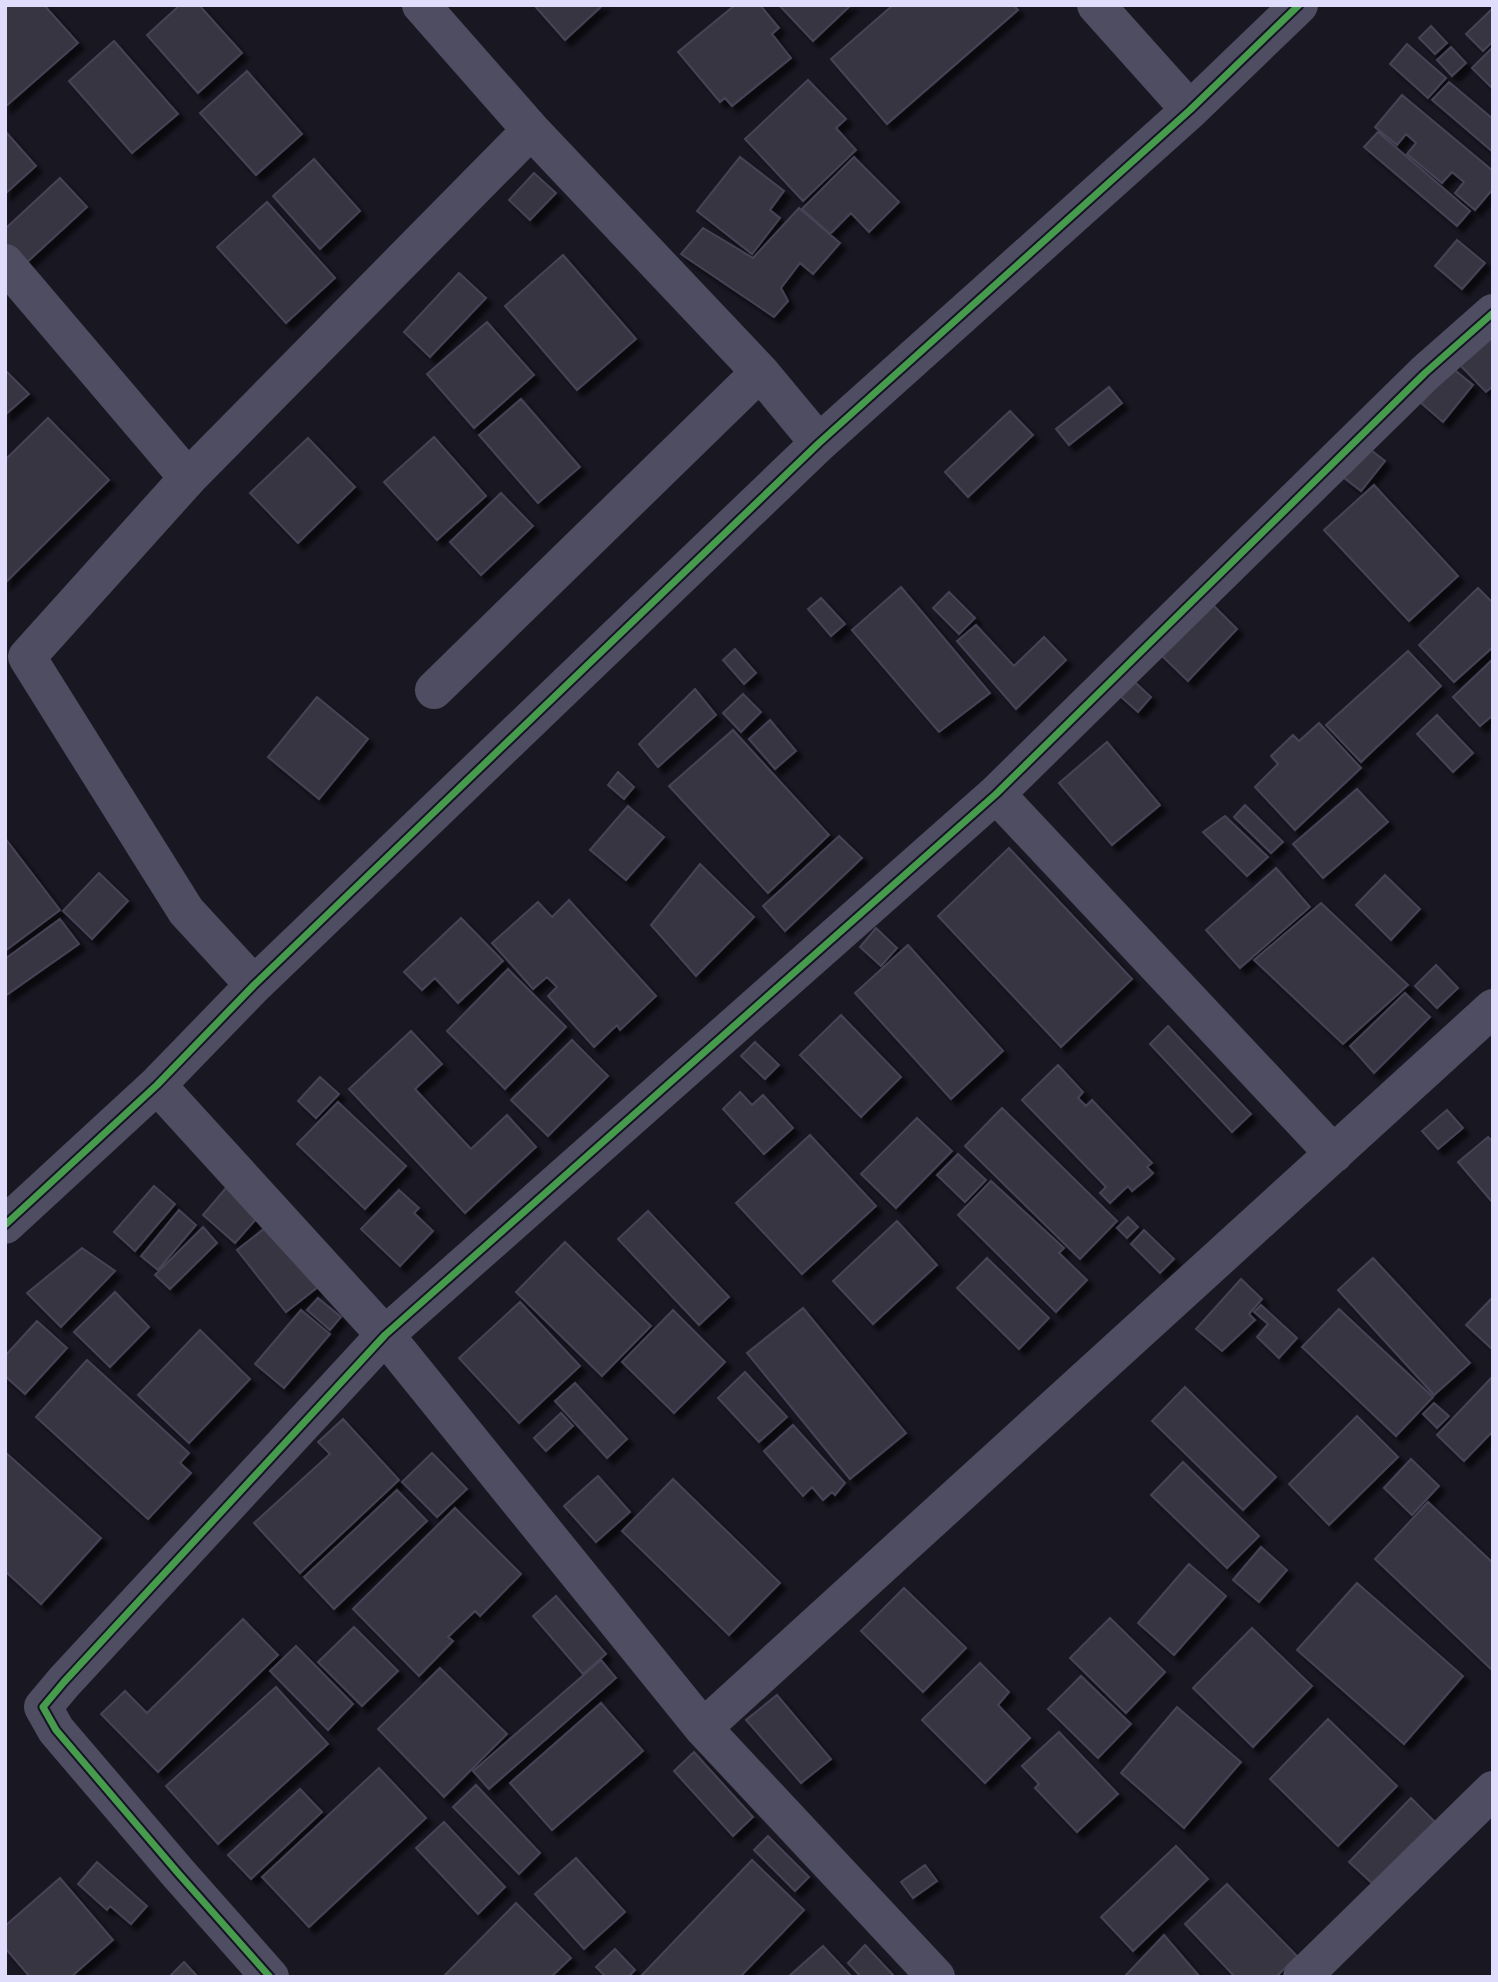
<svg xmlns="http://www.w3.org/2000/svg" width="1498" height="1982" font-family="Arial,sans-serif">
<defs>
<filter id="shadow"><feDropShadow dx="6" dy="6" stdDeviation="2" flood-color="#0009"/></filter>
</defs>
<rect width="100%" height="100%" fill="#191722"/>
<path fill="#383643" stroke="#464354" stroke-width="2" filter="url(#shadow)" d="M9,5H44L78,43L5,107V9Z
M180,5H199L242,53L198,93L147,35Z
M534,5H603L565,40Z
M735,5H760L779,28L772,34L791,58L732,106L725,98L720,102L678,52Z
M779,5H851L813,41Z
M893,5H1013L1018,10L887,124L831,59Z
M1493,8V41L1483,51L1466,34Z
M1431,26L1447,43L1435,54L1419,38Z
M114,41L178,114L132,153L69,81Z
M1407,44L1446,78L1428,98L1390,64Z
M1451,47L1466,63L1452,76L1437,60Z
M1493,47V89L1472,68Z
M247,71L302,134L256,175L200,113Z
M808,80L846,119L836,128L856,150L803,201L745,139Z
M1449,82L1493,119V152L1432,100Z
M1402,95L1493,171V189L1475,210L1455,193L1464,182L1452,172L1442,183L1407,154L1416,143L1406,134L1397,145L1375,127Z
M5,131L36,166L5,194Z
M1378,132L1470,211L1457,226L1364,147Z
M740,157L784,191L770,210L780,218L752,254L697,211Z
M854,157L899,202L869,232L851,213L830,234L802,209Z
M314,159L360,211L320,249L273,196Z
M534,173L556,193L530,220L509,200Z
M60,178L87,207L24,265L5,245V229Z
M267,202L335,278L286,323L217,247Z
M799,208L840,243L813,274L800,263L781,288L788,301L774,317L681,254L703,228L753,258Z
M1457,240L1485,263L1462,289L1435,266Z
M563,255L636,339L577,390L505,306Z
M459,273L486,298L430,357L404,332Z
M487,322L534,375L474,428L427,374Z
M1488,337L1493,342V386L1486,392L1459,364Z
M1451,367L1473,385L1443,422L1421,403Z
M5,370L29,394L5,415Z
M1109,387L1122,403L1069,445L1056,429Z
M521,399L580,467L538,503L479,435Z
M1010,411L1033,435L968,497L945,472Z
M48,418L109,480L5,583V460Z
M434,437L486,496L437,540L384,482Z
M308,438L355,487L298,543L250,493Z
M1367,447L1385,461L1361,491L1343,477Z
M1374,485L1458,576L1409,621L1324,530Z
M501,493L533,526L481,575L450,542Z
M901,587L990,693L939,732L852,630Z
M1478,588L1493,603V647L1454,682L1419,645Z
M949,592L975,618L959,634L933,608Z
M821,598L845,624L831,636L808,609Z
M1210,602L1237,629L1188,681L1160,654Z
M976,625L1014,666L1044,637L1066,660L1016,709L957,641Z
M735,649L756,673L744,684L723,660Z
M1408,651L1441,686L1361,762L1326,725Z
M1493,659V715L1480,726L1453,697Z
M1125,673L1151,697L1138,712L1112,689Z
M695,689L716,715L658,767L639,744Z
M743,694L761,712L741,732L723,713Z
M317,697L368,739L319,799L268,757Z
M1437,715L1473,753L1453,772L1417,734Z
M770,720L796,751L775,769L749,739Z
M1319,723L1361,768L1295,830L1255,787L1278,764L1271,756L1293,735L1299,741Z
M733,730L829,835L768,893L669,786Z
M1107,742L1160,805L1112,845L1059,783Z
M618,772L634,787L624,799L608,785Z
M1357,789L1388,822L1323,878L1293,844Z
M1245,805L1283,842L1271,853L1234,817Z
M628,806L664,837L626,880L590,850Z
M1225,816L1268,857L1247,876L1203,832Z
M839,836L862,858L785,931L763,906Z
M5,838L60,910L5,951Z
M1009,848L1132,979L1061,1047L938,916Z
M700,864L754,917L696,976L651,925Z
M1276,868L1310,907L1240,968L1206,930Z
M99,873L128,901L92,939L63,911Z
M1385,875L1420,909L1391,940L1356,905Z
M569,900L656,996L620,1030L617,1025L594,1047L548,996L557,987L547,977L533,989L492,943L538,902L552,917Z
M1321,903L1408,985L1343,1044L1254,960Z
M461,918L503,961L458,1003L435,978L422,990L404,972Z
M60,919L79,944L5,996V959Z
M876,928L897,948L881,966L860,947Z
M908,945L1003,1051L951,1099L855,993Z
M1436,965L1458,988L1437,1008L1415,986Z
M508,969L566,1027L505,1089L447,1031Z
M1405,993L1430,1017L1374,1073L1350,1046Z
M841,1015L901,1077L861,1117L800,1055Z
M1168,1026L1251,1114L1232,1132L1150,1044Z
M411,1031L442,1064L415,1089L471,1149L507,1115L536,1147L465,1213L349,1089Z
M572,1040L608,1076L548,1136L511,1100Z
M755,1042L779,1065L765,1079L741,1056Z
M1058,1065L1083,1092L1078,1098L1086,1106L1092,1100L1152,1163L1147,1167L1153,1173L1149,1177L1132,1191L1128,1186L1110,1203L1100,1193L1106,1187L1022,1100Z
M320,1077L339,1094L316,1118L298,1101Z
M740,1092L752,1105L763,1095L793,1128L764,1154L723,1109Z
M338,1102L406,1166L365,1209L297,1144Z
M1002,1108L1117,1221L1080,1259L965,1146Z
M1447,1110L1463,1128L1438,1149L1422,1131Z
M917,1118L952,1151L896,1208L861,1174Z
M810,1135L876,1206L802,1274L736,1203Z
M1488,1137L1493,1142V1203L1458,1162Z
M958,1154L986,1180L965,1202L937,1175Z
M232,1181L265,1209L235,1243L203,1215Z
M991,1181L1064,1248L1059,1253L1087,1280L1056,1312L958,1215Z
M154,1186L175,1204L135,1251L114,1232Z
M399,1190L419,1208L414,1213L433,1231L400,1266L361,1229Z
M179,1210L196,1225L158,1270L141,1256Z
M648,1211L729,1297L699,1325L618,1239Z
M1128,1217L1138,1227L1127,1238L1117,1228Z
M274,1221L323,1283L286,1312L237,1250Z
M897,1221L937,1265L873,1324L833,1281Z
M203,1227L217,1243L170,1289L155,1275Z
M1144,1230L1174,1259L1160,1273L1131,1244Z
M565,1242L651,1326L602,1376L516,1292Z
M82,1248L115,1271L61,1327L27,1293Z
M987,1258L1049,1318L1019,1349L957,1288Z
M1373,1258L1470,1363L1434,1395L1338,1290Z
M1241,1279L1262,1299L1249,1314L1255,1320L1222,1351L1196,1329Z
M115,1292L149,1327L110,1367L74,1332Z
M1493,1297V1350L1466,1325Z
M318,1298L341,1317L330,1330L307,1310Z
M520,1302L580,1366L519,1423L459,1358Z
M1261,1305L1297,1338L1279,1358L1257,1337L1268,1324L1254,1312Z
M803,1308L906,1433L850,1479L747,1353Z
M1339,1309L1433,1397L1396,1436L1302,1347Z
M301,1310L330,1334L284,1388L255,1364Z
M673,1310L725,1362L674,1413L622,1362Z
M37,1321L67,1348L25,1394L5,1376V1356Z
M200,1330L250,1379L189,1443L138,1395Z
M87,1360L189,1453L180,1463L191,1473L148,1519L36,1417Z
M745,1372L787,1417L759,1442L718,1398Z
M1493,1376V1431L1464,1461L1437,1435Z
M575,1383L627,1439L607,1458L555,1401Z
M1185,1387L1276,1477L1243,1510L1152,1421Z
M1434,1403L1449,1416L1437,1428L1423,1414Z
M561,1413L573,1426L546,1451L534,1438Z
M1357,1416L1398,1457L1329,1525L1289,1484Z
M343,1419L399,1480L300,1573L254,1523L330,1454L318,1442Z
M793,1425L845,1483L835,1495L832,1492L823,1500L812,1487L803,1496L764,1451Z
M5,1452L101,1538L41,1604L5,1571Z
M432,1453L467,1489L437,1517L402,1482Z
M1411,1459L1439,1486L1412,1515L1384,1488Z
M1183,1462L1259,1536L1227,1568L1151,1495Z
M598,1476L630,1512L596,1542L564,1506Z
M673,1479L780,1583L729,1635L622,1531Z
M397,1490L427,1521L334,1609L304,1577Z
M1428,1502L1493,1563V1671L1375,1559Z
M455,1508L521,1574L480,1616L475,1611L448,1637L453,1641L419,1676L353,1609Z
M1261,1547L1287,1570L1259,1602L1233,1580Z
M1189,1564L1226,1596L1174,1655L1138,1623Z
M1357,1583L1463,1676L1404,1744L1297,1650Z
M904,1588L966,1648L923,1692L861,1631Z
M556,1596L606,1654L583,1674L533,1616Z
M1110,1618L1165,1672L1126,1713L1070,1658Z
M243,1619L278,1655L158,1772L101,1714L125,1691L147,1713Z
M354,1627L398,1671L362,1706L318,1662Z
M1252,1628L1312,1686L1253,1747L1193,1688Z
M296,1646L353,1704L328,1730L270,1671Z
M601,1660L616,1678L489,1789L473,1771Z
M980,1663L1009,1692L998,1705L1030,1738L985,1783L922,1720Z
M440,1668L507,1734L444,1797L378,1729Z
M1081,1676L1131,1724L1098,1758L1048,1709Z
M276,1687L328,1744L218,1844L166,1786Z
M777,1695L831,1759L801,1783L746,1720Z
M601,1703L643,1751L552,1830L510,1783Z
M1177,1707L1241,1762L1184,1828L1121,1773Z
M1328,1719L1397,1786L1338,1846L1270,1779Z
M1059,1732L1118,1794L1077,1832L1035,1788L1039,1784L1022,1766Z
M694,1752L753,1817L733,1836L674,1771Z
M379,1768L426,1818L309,1927L262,1877Z
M476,1785L540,1853L519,1874L453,1807Z
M300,1789L322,1812L251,1879L228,1855Z
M1411,1798L1436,1823L1375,1886L1349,1862Z
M444,1822L505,1887L478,1914L416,1848Z
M768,1836L809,1877L795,1891L754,1850Z
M1176,1846L1208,1879L1133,1951L1101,1917Z
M576,1858L625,1912L584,1949L535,1894Z
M752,1860L804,1910L740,1977H640Z
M97,1862L147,1906L131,1924L110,1906L107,1910L78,1884Z
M925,1865L937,1881L913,1898L901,1882Z
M60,1878L113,1940L71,1977H30L5,1948V1926Z
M1227,1884L1297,1956L1276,1977H1235L1185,1924Z
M516,1903L571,1958L551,1977H443Z
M1164,1935L1200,1977H1124Z
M865,1945L895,1977H861L848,1963Z
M823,1946L852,1977H788Z
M615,1949L635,1970L628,1977H606L596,1967Z
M184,1962L198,1977H169Z"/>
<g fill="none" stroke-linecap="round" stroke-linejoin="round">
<path stroke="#4f4d61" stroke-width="38" d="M421,5L531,130L760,372L819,443
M1096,5L1190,110
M5,263L188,478
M434,690L760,372
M996,794L1334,1154
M254,985L186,911L27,657L188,478L531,130
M157,1085L385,1335L703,1728L936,1977
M5,1225L157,1085L254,985L819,443L1190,110L1299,5
M703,1728L1493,1008
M270,1977L178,1873L56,1730L43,1707L64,1682L385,1335L996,794L1425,373L1493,313
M1302,1977L1493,1790"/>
<g stroke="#161326" stroke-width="11">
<path id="cycleway" d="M5,1225L157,1085L254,985L819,443L1190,110L1299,5
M270,1977L178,1873L56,1730L43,1707L64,1682L385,1335L996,794L1425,373L1493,313"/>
</g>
<use href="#cycleway" stroke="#469c4c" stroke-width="7"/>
</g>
<rect width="1498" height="1982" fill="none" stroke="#e0dcfb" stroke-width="14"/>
</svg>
